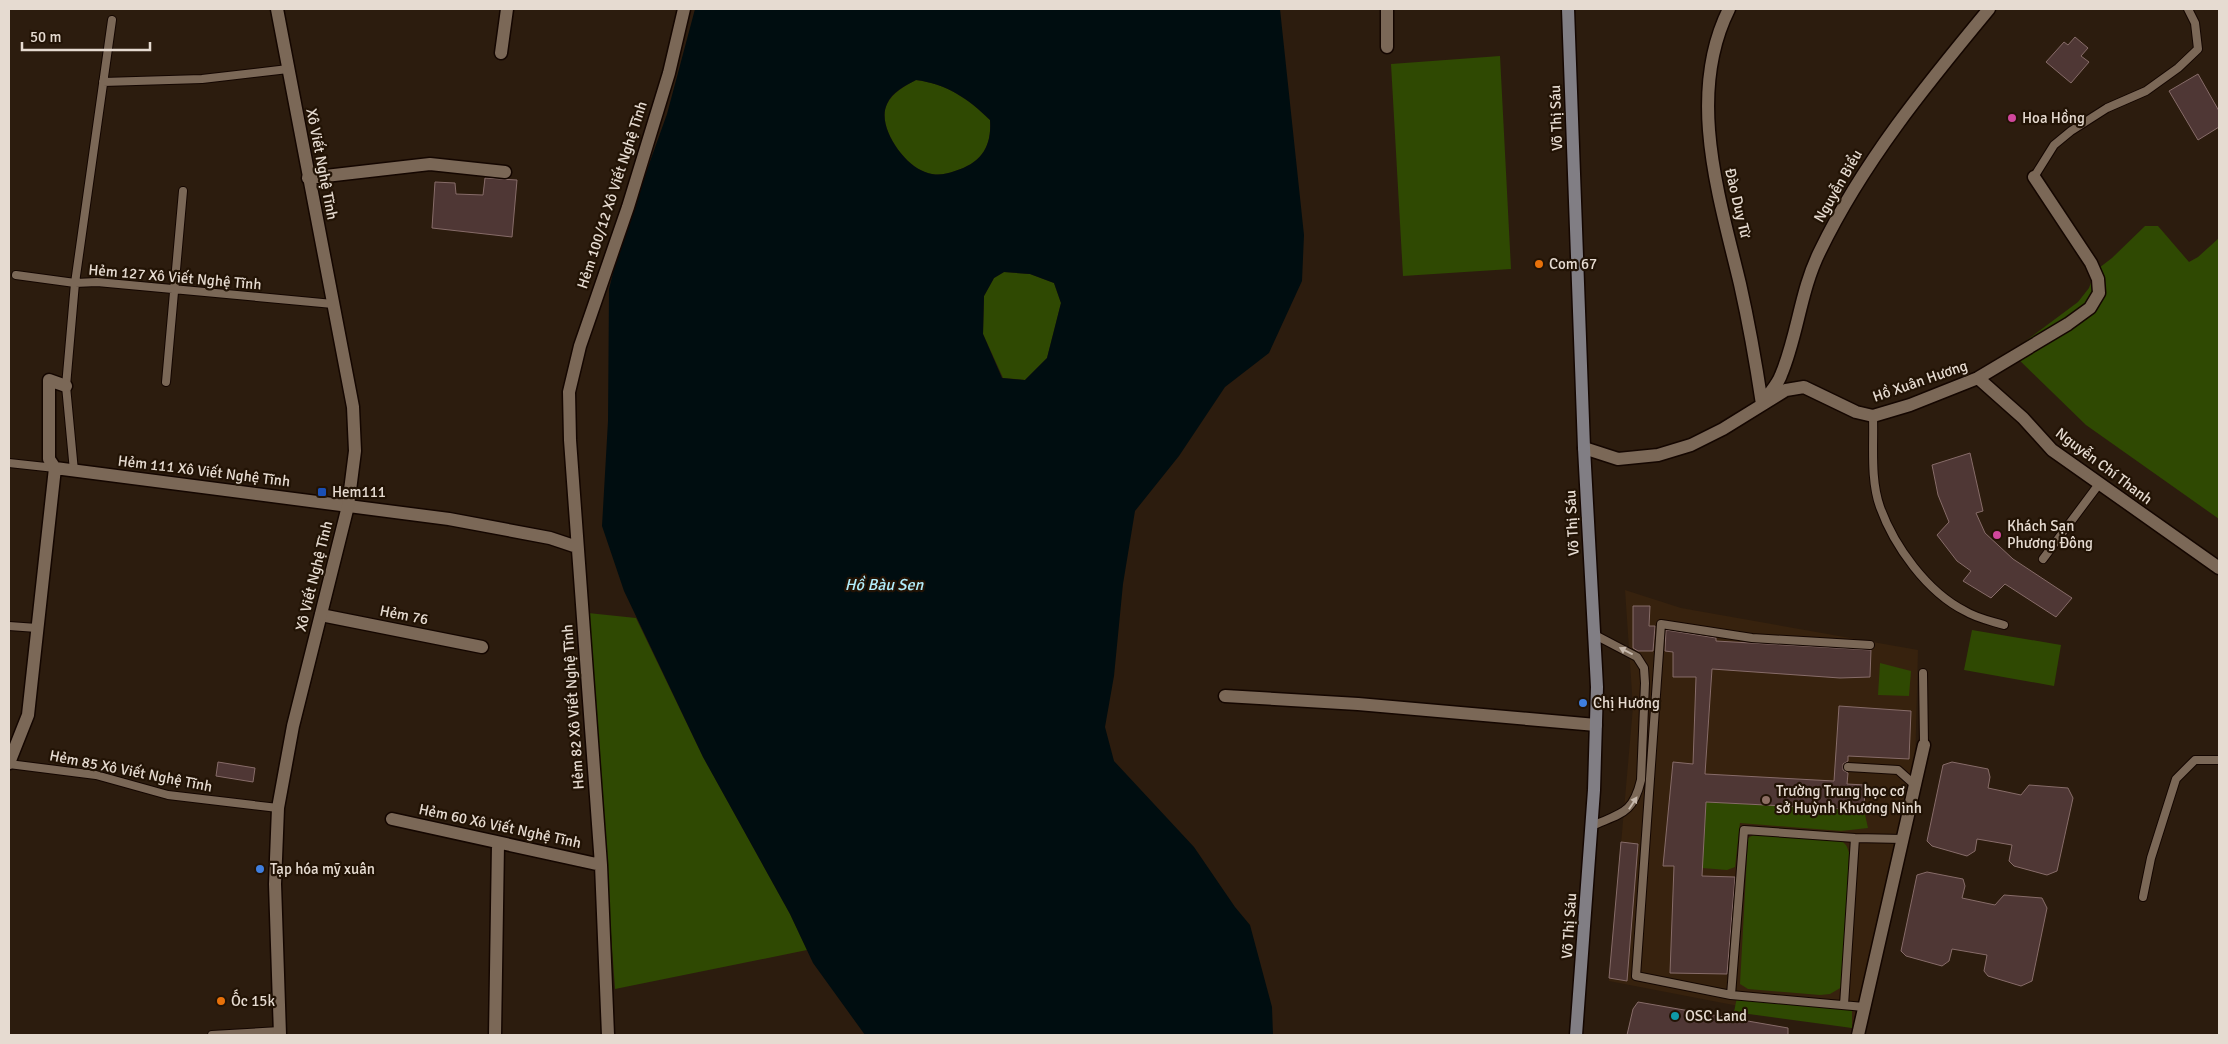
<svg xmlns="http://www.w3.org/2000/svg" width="2228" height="1044" font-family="Signika,sans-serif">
<rect width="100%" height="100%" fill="#2c1c0e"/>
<path fill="#37220e" d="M1625,590L1681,608L1918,650L1915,769L1852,1028L1609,981L1633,707Z"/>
<path fill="#2f4902" d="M1500,56L1511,269L1403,276L1391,64Z
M916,80C946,84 968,98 990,120C992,147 981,163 955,171C944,175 936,176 925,172C904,165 876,126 887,104C893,92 905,86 916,80Z
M2145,226H2158L2189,262L2198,257L2219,238V519L2086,425L2011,352L2078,302L2089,288L2095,271L2112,258Z
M1004,272L1030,274L1054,283L1061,303L1047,358L1025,380L1003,378L983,334L984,296L994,278Z
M588,613L636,618L703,757L790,914L807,950L615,989Z
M1972,630L2061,645L2054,686L1964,670Z
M1880,663L1911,671L1909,696L1878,695Z
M1706,802L1864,810L1868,828L1841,831L1740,823L1735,867L1727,870L1702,868Z
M1755,834L1837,839C1845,842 1847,845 1849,853L1842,987L1830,994L1820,995L1748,989L1740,984L1748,838Z
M1737,997L1852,1010V1028L1734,1012Z"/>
<path fill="#000d10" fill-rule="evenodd" d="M695,9H1280L1304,235L1302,281L1269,353L1225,387L1179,456L1135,511L1123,584L1114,676L1105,727L1114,761L1194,847L1235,907L1250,925L1272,1007L1273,1035H865L813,963L790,914L703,757L624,591L602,526L608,421L609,289L620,245L667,114ZM916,80C946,84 968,98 990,120C992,147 981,163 955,171C944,175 936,176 925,172C904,165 876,126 887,104C892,92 905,86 916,80ZM1004,272L1030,274L1054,283L1061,303L1047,358L1025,380L1002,378L983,334L984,296L994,278Z"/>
<path fill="#4f3735" stroke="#876c69" d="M2075,37L2088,48L2081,56L2089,62L2071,83L2046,62L2064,42L2068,45Z
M2198,74L2219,111V127L2198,140L2169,91Z
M485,178L517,180L512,237L432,228L435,182L455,183L456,194L483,195Z
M1970,453L1983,511L1976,513L1985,533L2013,559L2072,598L2056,617L2005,584L1991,598L1963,581L1971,571L1957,561L1937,535L1949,522L1938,495L1932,465Z
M1633,606H1650L1649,626H1655L1653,651H1638L1633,648Z
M1666,630L1716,638V641L1871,650L1870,677L1840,678L1712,669L1705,774L1834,781L1839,706L1911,711L1909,759L1848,756V761L1843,764V770L1848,773L1847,784L1865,785L1864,810L1706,802L1702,876L1735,877L1727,974L1670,973L1674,866H1663L1673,762L1693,764L1696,677H1673V652L1665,651Z
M218,762L255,768L253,782L216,776Z
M1952,762L1988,769L1990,777L1988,788L2021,795L2029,785L2068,788L2073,798L2057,871L2047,875L2014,866L2009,861L2012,845L1977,839L1975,851L1967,856L1932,846L1927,841L1943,765Z
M1621,842L1638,844L1627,981L1609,978Z
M1927,872L1963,879L1965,886L1962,898L1995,905L2004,895L2042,898L2047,908L2032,981L2021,986L1988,976L1984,971L1987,955L1952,949L1949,961L1942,966L1906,956L1901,951L1917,875Z
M1638,1002L1788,1028V1035H1627L1633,1009Z"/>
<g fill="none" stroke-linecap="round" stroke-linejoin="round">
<g stroke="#140600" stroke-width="10">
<path id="service" d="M103,82L202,79L288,69
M2034,177L2054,145L2071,131L2107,108L2146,91L2178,68L2198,49L2195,23L2188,9
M16,275L75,283L97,282L333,304
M166,382L183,191
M1873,416C1874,445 1870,479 1880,507C1894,546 1927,592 1965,611C1976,618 1991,621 2004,625
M9,463L55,468
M74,471L66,386L75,283L112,20
M2043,559L2099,484
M9,626L37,628
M1923,673L1924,745
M9,764L96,775L168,795L278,808
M1848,767L1898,770L1916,786
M1592,826C1621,813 1633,814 1641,780L1645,683L1644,668L1637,657L1595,635
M2143,897L2151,858L2176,779L2195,760H2219
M1731,992V995L1744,830L1855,838L1903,839
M1844,1005L1855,838
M1864,1007L1731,995L1636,976L1661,624L1752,638L1870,645
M212,1035L280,1031"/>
</g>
<g stroke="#140600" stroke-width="15">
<path id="minor" d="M1387,9V47
M1729,9C1686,95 1719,196 1740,284C1749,324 1756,364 1762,404
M501,53L507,9
M308,178L430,164L505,172
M1978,378L2023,418L2052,450L2219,568
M1765,400C1770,392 1778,384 1781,375C1798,335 1800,291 1820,251C1863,162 1926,85 1989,9
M1584,448L1618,459L1658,455L1691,445L1723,429L1786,390L1804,387L1856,412L1873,416L1910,405L1978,378L2068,324L2090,308L2099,293L2098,279L2091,263L2034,177
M55,468L449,519L550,538L577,547
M321,615L482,647
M1225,696L1358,704L1596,725
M9,763L28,715L55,468L49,459V380L66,386
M392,819L601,865
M495,1035L498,844
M608,1035L601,865L570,440L569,392L580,346L628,207L669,73L684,9
M1858,1035L1924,745"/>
</g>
<g stroke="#140600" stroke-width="15">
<path id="tertiary" d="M277,9L353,407L355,451L348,506L293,726L278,808L275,884L280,1035"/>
</g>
<g stroke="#140600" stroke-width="15">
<path id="secondary" d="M1568,9L1584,448L1597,687L1594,790L1576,1035"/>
</g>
<use href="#service" stroke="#7b6857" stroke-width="8"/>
<use href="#minor" stroke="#7b6857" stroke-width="12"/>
<use href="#tertiary" stroke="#7b6857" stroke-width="12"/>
<use href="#secondary" stroke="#817e84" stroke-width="12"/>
</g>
<defs><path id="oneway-solid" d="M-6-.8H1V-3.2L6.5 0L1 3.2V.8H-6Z" transform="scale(1.25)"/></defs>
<g fill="#c6b8ac">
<use href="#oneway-solid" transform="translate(1626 651) rotate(-153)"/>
<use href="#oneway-solid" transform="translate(1633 803) rotate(-57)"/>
</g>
<g fill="#d1479c" stroke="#221305" stroke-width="2">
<circle cx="2012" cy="118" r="5"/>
<circle cx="1997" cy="535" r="5"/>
</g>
<g fill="#e8710a" stroke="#221305" stroke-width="2">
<circle cx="1539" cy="264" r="5"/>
<circle cx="221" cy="1001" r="5"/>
</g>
<rect fill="#1a4fb4" stroke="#221305" stroke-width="2" x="317" y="487" width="10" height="10" rx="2.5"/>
<g fill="#3f7fe0" stroke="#221305" stroke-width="2">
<circle cx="1583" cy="703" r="5"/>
<circle cx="260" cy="869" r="5"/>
</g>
<circle fill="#8d6e63" stroke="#221305" stroke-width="2" cx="1766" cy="800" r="5"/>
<circle fill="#0f9aa8" stroke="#221305" stroke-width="2" cx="1675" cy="1016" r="5"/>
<g text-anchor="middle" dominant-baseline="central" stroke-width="4.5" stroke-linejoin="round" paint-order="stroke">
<g font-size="15" fill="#e6dbd1" stroke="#221305">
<text transform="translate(1556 118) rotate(-92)">Võ Thị Sáu</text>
<text transform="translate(322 164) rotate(79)">Xô Viết Nghệ Tĩnh</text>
<text transform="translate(1838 186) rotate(-60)">Nguyễn Biểu</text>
<text transform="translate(612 195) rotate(-72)">Hẻm 100/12 Xô Viết Nghệ Tĩnh</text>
<text transform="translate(1738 203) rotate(77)">Đào Duy Từ</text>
<text transform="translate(175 277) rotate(5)">Hẻm 127 Xô Viết Nghệ Tĩnh</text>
<text transform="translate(1920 381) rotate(-19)">Hồ Xuân Hương</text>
<text transform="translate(2104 466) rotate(37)">Nguyễn Chí Thanh</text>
<text transform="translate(204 471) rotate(7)">Hẻm 111 Xô Viết Nghệ Tĩnh</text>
<text transform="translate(1572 523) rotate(-93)">Võ Thị Sáu</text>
<text transform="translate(314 576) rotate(-76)">Xô Viết Nghệ Tĩnh</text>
<text transform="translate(404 615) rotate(11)">Hẻm 76</text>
<text transform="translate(573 707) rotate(-94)">Hẻm 82 Xô Viết Nghệ Tĩnh</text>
<text transform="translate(131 771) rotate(11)">Hẻm 85 Xô Viết Nghệ Tĩnh</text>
<text transform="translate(500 826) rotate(12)">Hẻm 60 Xô Viết Nghệ Tĩnh</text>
<text transform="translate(1569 926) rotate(-86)">Võ Thị Sáu</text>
</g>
<g font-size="15" fill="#e6dbd1" stroke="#221305" text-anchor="start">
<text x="2022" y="118">Hoa Hồng</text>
<text x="1549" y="264">Com 67</text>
<text x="332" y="492">Hem111</text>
<text x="2007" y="526">Khách Sạn<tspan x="2007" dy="17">Phương Đông</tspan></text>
<text x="1593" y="703">Chị Hương</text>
<text x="1776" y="791">Trường Trung học cơ<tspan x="1776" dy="17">sở Huỳnh Khương Ninh</tspan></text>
<text x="270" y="869">Tạp hóa mỹ xuân</text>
<text x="231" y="1001">Ốc 15k</text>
<text x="1685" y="1016">OSC Land</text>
</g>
<g font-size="16" font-style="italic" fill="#b2edfb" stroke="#221305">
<text x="884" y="585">Hồ Bàu Sen</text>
</g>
</g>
<rect width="2228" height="1044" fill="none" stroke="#e6dbd1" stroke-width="20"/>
<path d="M22 42v8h128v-8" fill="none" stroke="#e6dbd1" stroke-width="2.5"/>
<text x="30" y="42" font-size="15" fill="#e6dbd1" stroke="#221305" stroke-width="4" paint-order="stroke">50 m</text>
</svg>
